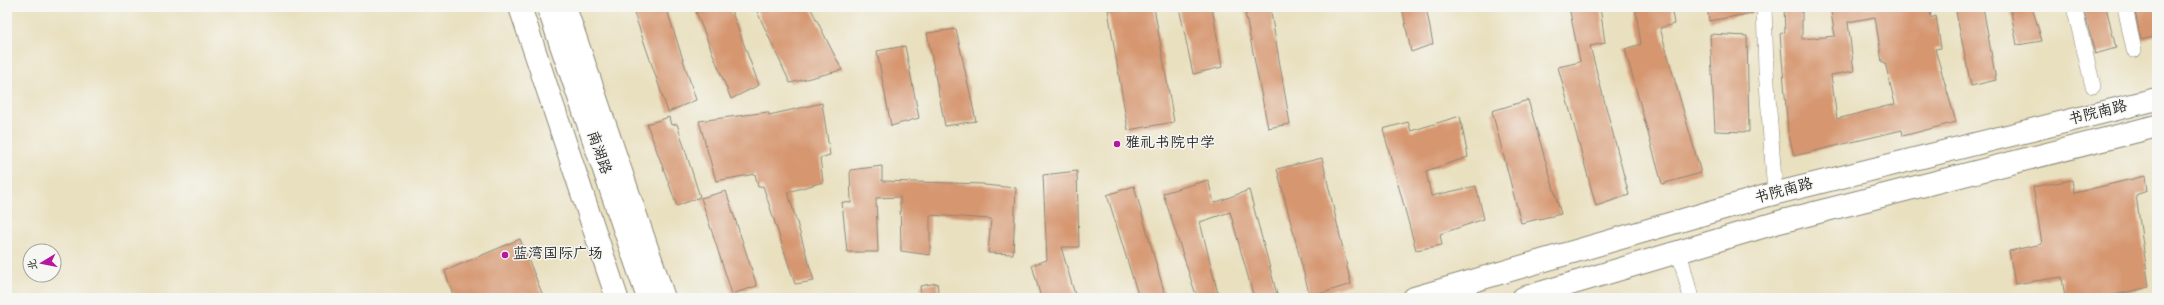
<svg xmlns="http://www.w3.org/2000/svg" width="2164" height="305" font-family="'Gochi Hand','LXGW WenKai TC',sans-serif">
<rect width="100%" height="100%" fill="#f6f6f2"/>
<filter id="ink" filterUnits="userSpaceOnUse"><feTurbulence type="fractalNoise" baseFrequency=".025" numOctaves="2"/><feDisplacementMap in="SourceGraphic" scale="8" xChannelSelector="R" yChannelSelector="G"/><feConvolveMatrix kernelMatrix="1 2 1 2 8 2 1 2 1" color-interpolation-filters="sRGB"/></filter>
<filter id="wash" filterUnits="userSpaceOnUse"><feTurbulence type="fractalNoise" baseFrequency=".012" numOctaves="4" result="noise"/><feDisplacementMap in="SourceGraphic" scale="16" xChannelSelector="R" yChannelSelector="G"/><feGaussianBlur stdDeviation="0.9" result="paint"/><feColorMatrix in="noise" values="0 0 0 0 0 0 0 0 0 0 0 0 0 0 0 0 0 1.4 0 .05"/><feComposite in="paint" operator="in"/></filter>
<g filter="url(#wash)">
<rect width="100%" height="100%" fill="#e9e0bf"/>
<g id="blocks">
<path fill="#d69670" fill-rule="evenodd" d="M632,7H666L696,100L668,112Z
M694,7H730L759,85L731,99Z
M755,7H810L842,70L790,83Z
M1125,7H1154L1174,122L1128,130L1108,10Z
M1179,7H1212L1222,67L1193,74Z
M1244,7H1270L1290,124L1268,128Z
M1402,7H1426L1433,44L1411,52Z
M1569,7H1600L1605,43L1590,46L1629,195L1596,206L1558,67L1580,62Z
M1635,7H1671L1674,24L1660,28L1701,173L1662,184L1625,49L1641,44Z
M1707,7H1752L1753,13L1709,21Z
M1784,7H1802V39L1835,36L1830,7H1930L1931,18L1936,16L1941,48L1935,49L1956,122L1903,136L1902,130L1794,156L1788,132L1780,34L1785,32ZM1875,17L1882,62H1885L1895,104L1837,119L1831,75L1854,71L1848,22Z
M1955,7H1983L1996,80L1971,86Z
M2010,7H2032L2042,41L2017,45Z
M2083,7H2106L2116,48L2095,54Z
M2134,7H2157V36L2141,40Z
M956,29L976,121L945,126L927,33Z
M1710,34L1747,36L1749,132L1715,131Z
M905,46L919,118L891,126L877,51Z
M1528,100L1561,214L1521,223L1492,111Z
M822,103L830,155L820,158L823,182L788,192L814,281L795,284L763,186L758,187L755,174L716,181L699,121L768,112L769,115Z
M1460,116L1468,157L1426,171L1431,196L1476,186L1484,219L1440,234L1442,245L1416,250L1383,129L1408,122L1411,131Z
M669,117L671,125L677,124L700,197L677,206L647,124Z
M1322,158L1351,284L1310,297L1277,169Z
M882,166V181L984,184V185L1016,188L1013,254L988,253L991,219L930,215V255L901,251L900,197L876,198L878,252H847L842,202L851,203L850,170Z
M1077,171L1079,247H1061L1076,298H1041L1032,265L1047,260L1043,175Z
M2145,176L2147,191L2136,195L2149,287L2102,298H2065L2062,277L2015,284L2009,251L2042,244L2033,187L2072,180L2074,193Z
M1208,180L1214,203L1249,190L1278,298H1254L1230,212L1200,222L1219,298H1197L1163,193Z
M1134,186L1166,298H1139L1107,195Z
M726,191L757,286L732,294L701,198Z
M520,239L544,298H454L445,271Z
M937,283L939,298H921L920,286Z"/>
</g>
</g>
<g filter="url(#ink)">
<use href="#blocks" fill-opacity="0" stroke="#8a8675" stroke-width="1"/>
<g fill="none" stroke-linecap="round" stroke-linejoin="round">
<g stroke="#8a8675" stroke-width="16">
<path id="street" d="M1764,7L1766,69L1775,194
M2074,7L2093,86
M2125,7L2134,50
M1679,251L1691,298"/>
</g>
<g stroke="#8a8675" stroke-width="24">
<path id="secondary" d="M520,7L617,298
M548,7L648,298
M565,7L664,298"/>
</g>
<g stroke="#8a8675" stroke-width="24">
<path id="primary" d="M1414,298L1769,195L2157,99
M1523,298L1779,222L2157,126"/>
</g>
<use href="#street" stroke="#fff" stroke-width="15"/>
<use href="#secondary" stroke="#fff" stroke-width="22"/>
<use href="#primary" stroke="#fff" stroke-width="22"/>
</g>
</g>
<g fill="#b5179e" stroke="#f6f6f2" stroke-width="1.5">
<circle cx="1117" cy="144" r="4"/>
<circle cx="505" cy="255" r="4"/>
</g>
<g text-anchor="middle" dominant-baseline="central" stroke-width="3" stroke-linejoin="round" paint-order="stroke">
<g font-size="15" fill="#2b2b2b" stroke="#f6f6f2">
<text transform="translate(2098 114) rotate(-14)">书院南路</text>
<text transform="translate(598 153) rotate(71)">南湖路</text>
<text transform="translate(1784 192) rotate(-15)">书院南路</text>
</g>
<g font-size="15" fill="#2b2b2b" stroke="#f6f6f2" text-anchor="start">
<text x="1125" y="144">雅礼书院中学</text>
<text x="513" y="255">蓝湾国际广场</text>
</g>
</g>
<rect width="2164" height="305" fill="none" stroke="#f6f6f2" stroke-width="24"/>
<g transform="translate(42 263) rotate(260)"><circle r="19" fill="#f6f6f2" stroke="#a5a5a2"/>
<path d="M0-3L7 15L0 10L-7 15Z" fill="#b5179e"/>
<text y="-6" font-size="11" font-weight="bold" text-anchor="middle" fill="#2b2b2b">北</text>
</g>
</svg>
